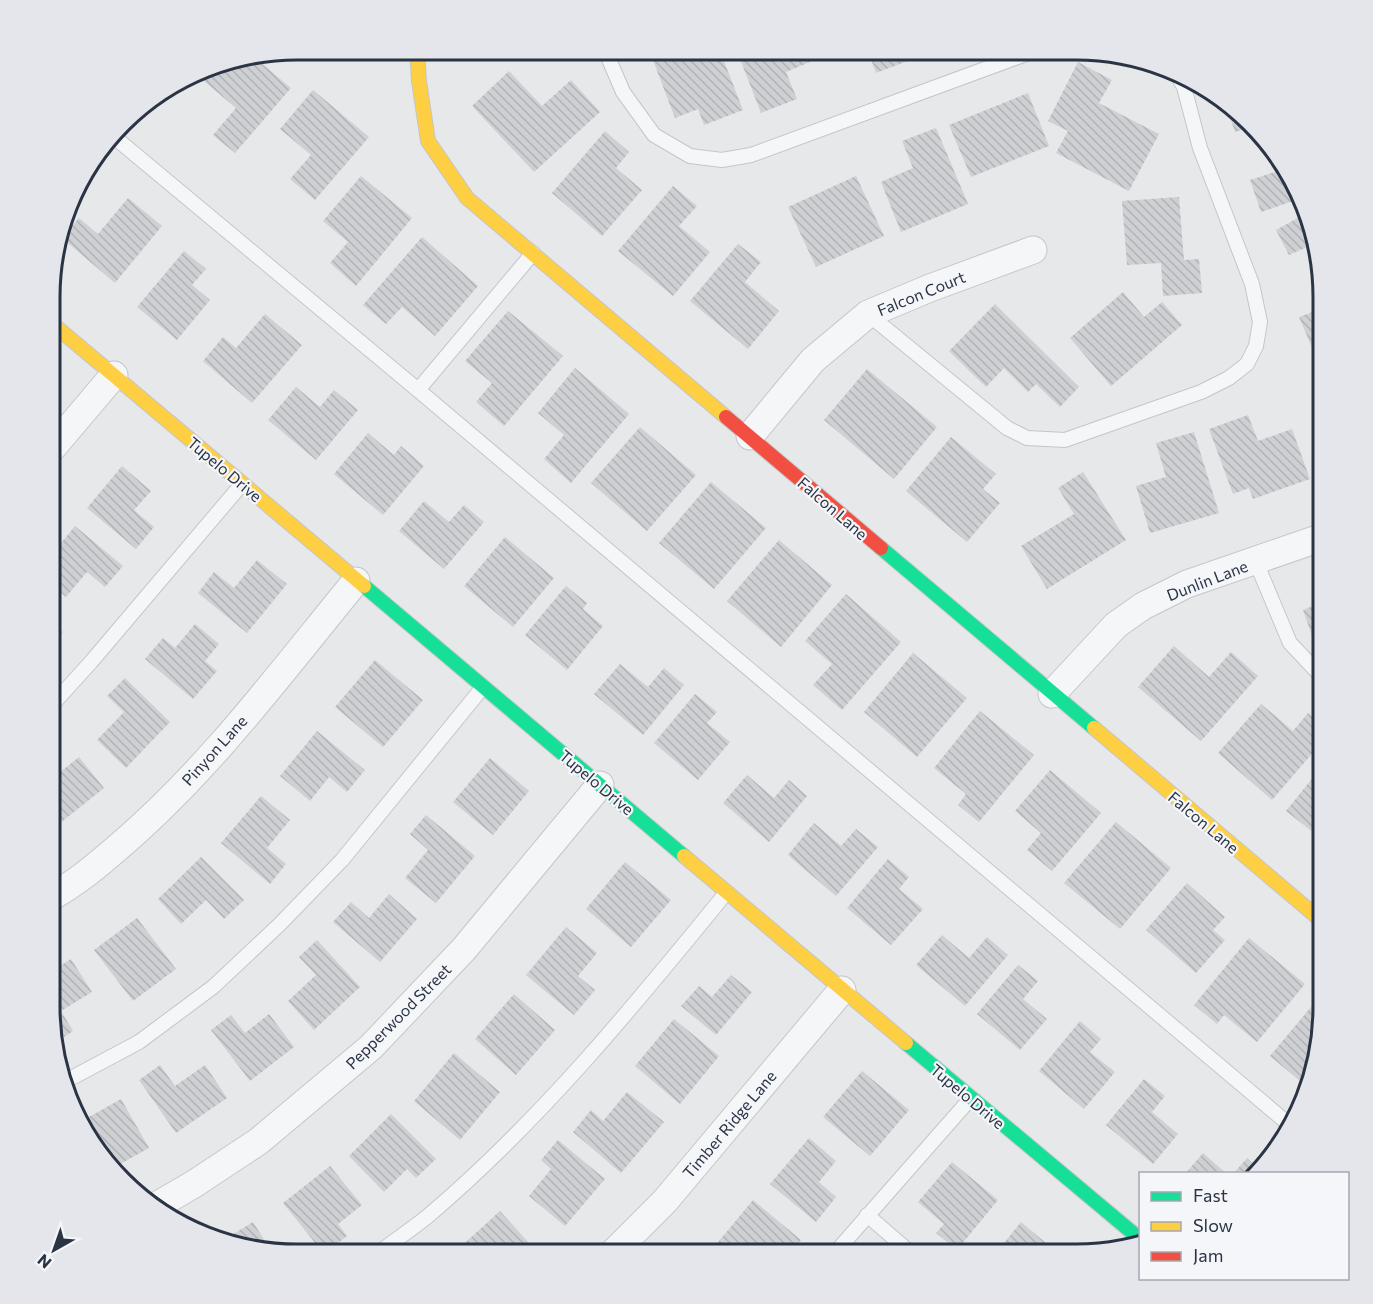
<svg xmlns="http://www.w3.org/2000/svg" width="1373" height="1304" font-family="Commissioner,sans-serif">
<defs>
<pattern id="building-back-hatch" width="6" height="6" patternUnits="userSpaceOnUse" patternTransform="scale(1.5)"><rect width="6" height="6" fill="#ced0d3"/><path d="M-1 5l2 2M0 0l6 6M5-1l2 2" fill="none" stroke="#b1b3b6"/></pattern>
</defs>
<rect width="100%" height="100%" fill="#e6e8ea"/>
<path fill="url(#building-back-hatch)" d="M664,50L720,51L743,110L704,125L698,109L675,118L651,55Z
M737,51H814L817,59L786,72L797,99L761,113Z
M868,51H910L913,59L876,73Z
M254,57L291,88L235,153L213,135L236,108L204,81L221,62Z
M1078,62L1112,80L1099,103L1159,134L1129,191L1056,153L1068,131L1048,121Z
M509,71L542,106L571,80L600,112L534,172L472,106Z
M313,90L369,137L315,200L290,179L311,155L280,129Z
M1028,93L1049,146L971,177L949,125Z
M1226,106L1251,127L1235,132Z
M936,128L968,204L901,232L881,182L913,168L902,141Z
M605,131L629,152L616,168L642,190L602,236L552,193Z
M1263,138L1272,146L1302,198L1261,212L1250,180L1275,172Z
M361,176L412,218L356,286L330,263L348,242L323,221Z
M856,176L884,236L816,267L788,207Z
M673,186L697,206L679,226L710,252L673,296L618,251Z
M1179,197L1184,260L1199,259L1202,293L1163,296L1161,263L1127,265L1122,201Z
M128,198L162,226L115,283L62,238L79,218L98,234Z
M1307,213L1321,273L1320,274L1307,247L1289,255L1276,230Z
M422,237L478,286L435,336L402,307L386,324L363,305Z
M738,244L761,262L745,282L779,311L748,349L690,301Z
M184,251L206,269L192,285L210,300L177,340L137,307Z
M1123,292L1144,317L1162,302L1182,325L1111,386L1070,338Z
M995,304L1079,387L1060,407L1036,384L1028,392L1004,368L986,387L949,351Z
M1323,308V346L1313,350L1299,317Z
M508,311L563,356L504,426L476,402L492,383L465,361Z
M265,314L302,345L252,403L203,361L223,337L236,348Z
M575,368L629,414L571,483L544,459L564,435L538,413Z
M867,369L937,427L894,479L824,420Z
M296,387L320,407L334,390L358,410L316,460L268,420Z
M1323,398V419L1316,401Z
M1248,415L1258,441L1292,429L1310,479L1253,499L1249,488L1233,494L1209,429Z
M640,427L696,475L647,531L591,483Z
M1194,432L1219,513L1150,533L1136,486L1166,477L1156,443Z
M368,433L394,455L401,446L424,466L383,515L334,474Z
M951,437L996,474L983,489L1000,503L967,542L906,491Z
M122,466L151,491L134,510L154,527L136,549L87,508Z
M1083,472L1126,540L1047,589L1021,546L1074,514L1058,488Z
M711,482L766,528L714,589L659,543Z
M424,501L449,522L464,505L484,522L444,569L399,531Z
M75,526L123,566L105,587L87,572L66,597L52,585L53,553Z
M505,537L554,578L513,627L464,586Z
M779,540L832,585L781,647L727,601Z
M257,560L287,584L247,633L198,593L214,572L234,588Z
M566,586L587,603L583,609L603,626L567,670L525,635Z
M846,594L901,642L842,710L813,685L832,664L805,641Z
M1323,602V632L1312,636L1303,610Z
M52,623L63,632L52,645Z
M195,624L219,644L205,661L217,671L193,699L145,659L163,638L175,648Z
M1174,646L1209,677L1231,652L1258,676L1201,741L1138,687Z
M913,653L967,698L917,757L864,712Z
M375,660L423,700L383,747L335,707Z
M620,664L648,687L664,668L684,685L643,735L594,694Z
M125,678L170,722L126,768L97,740L124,712L107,696Z
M695,694L717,712L707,723L730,742L698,780L654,743Z
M1261,704L1293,731L1308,713L1323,727V741L1272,800L1218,753Z
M980,711L1034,755L979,822L958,805L966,794L934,768Z
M317,731L365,770L347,792L329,777L310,801L280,776Z
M79,757L104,788L59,824L51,814V774L54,777Z
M490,758L529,791L493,835L453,802Z
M1323,765V840L1286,811Z
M1050,770L1101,813L1052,871L1027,850L1041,833L1015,811Z
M747,775L774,798L789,780L807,796L769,842L723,803Z
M261,796L290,820L267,848L286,864L270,884L221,843Z
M426,815L475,856L436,903L405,878L428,850L410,834Z
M1116,822L1171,868L1120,929L1064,883Z
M814,823L841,846L856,829L878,847L836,896L788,855Z
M201,857L244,900L224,919L206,900L181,924L158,899Z
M888,859L909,877L899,889L923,909L891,945L847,908Z
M625,862L671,900L631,947L586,909Z
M1187,883L1225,917L1213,930L1225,940L1196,973L1146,930Z
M389,894L417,919L380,962L333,922L351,902L369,918Z
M137,918L176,969L133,1001L94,950Z
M566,927L597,953L578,976L595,990L574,1015L526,975Z
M942,935L969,958L987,937L1008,955L965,1006L916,965Z
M1249,938L1305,984L1257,1042L1224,1015L1217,1024L1194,1005Z
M317,940L360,987L314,1030L288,1001L316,975L299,957Z
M71,959L92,992L61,1011L73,1031L55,1043L50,1023V972Z
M1018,965L1038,981L1023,999L1047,1019L1020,1050L977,1014Z
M731,975L752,992L716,1035L681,1006L699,986L712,997Z
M514,994L555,1030L516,1075L475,1039Z
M1321,995L1323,997V1023L1306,1086L1270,1056Z
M269,1014L294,1047L250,1081L211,1030L231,1015L245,1033Z
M674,1019L719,1056L680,1104L635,1066Z
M1080,1021L1101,1039L1090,1052L1115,1072L1084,1109L1039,1071Z
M454,1053L500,1092L460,1140L414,1101Z
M160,1065L175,1086L205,1065L227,1098L176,1133L139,1080Z
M862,1071L909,1110L870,1156L823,1117Z
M1144,1079L1165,1096L1152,1112L1178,1134L1153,1164L1106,1125Z
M627,1092L664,1122L621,1173L573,1132L591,1110L603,1121Z
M121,1099L149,1148L113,1168L101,1158L80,1122Z
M391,1114L436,1159L416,1178L407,1169L384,1192L349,1156Z
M809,1138L836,1161L819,1182L836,1197L816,1222L770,1184Z
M558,1140L605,1179L565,1226L529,1196L551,1169L541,1160Z
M1203,1153L1227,1174H1185Z
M1247,1158L1257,1167L1251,1174H1233Z
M952,1162L998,1200L957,1250L936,1233L944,1224L918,1202Z
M330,1166L362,1205L338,1224L347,1236L324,1254L283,1203Z
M753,1200L801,1240L790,1254H722L714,1247Z
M500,1211L538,1253L461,1254L457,1250Z
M253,1222L271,1251L225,1239Z
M1021,1222L1059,1254H995Z"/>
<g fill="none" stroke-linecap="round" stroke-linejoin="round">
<g stroke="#c4c6c8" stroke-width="16">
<path id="lane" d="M605,50L623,92L654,135L690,156L722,160L751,155L1034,51
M113,136L418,390L1291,1126
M868,314L1007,428L1027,438L1065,440L1201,392L1229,378L1247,364L1256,346L1260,322L1252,284L1200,148L1184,87L1177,75
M418,390L533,253
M1256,562L1290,643L1323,678
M52,705L91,662L242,484
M64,1082L139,1042L213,987L279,925L342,860L483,687
M867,1215L912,1254
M377,1254C394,1241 412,1229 428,1216C540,1121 634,1006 726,893
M834,1254L971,1098"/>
</g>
<g stroke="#c4c6c8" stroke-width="29">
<path id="street" d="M750,436L813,360L868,314L930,288L1033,250
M53,447L114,375
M1052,694L1116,625L1143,606L1187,584L1323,537
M51,897C78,882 100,863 123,843C212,766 282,671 356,581
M158,1205L194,1184L259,1141L371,1047L464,949L600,785
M612,1254L665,1201L842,990"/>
</g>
<g stroke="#c4c6c8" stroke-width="16">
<path id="fast" d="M881,548L1094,728
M364,586L684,856
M906,1043L1140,1239"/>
</g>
<g stroke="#c4c6c8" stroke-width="16">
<path id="slow" d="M417,50L419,81L428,141L467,198L726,417
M54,325L364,586
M1094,728L1323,922
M684,856L906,1043"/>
</g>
<g stroke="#c4c6c8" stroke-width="16">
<path id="jam" d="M726,417L881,548"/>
</g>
<use href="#lane" stroke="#f5f6f7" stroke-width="14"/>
<use href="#street" stroke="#f5f6f7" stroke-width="27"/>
<use href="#fast" stroke="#16e098" stroke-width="14"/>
<use href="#slow" stroke="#ffcf43" stroke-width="14"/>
<use href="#jam" stroke="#f24e42" stroke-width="14"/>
</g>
<g text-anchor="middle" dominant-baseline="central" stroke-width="4.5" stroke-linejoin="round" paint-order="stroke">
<g font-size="16" fill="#2b3445" stroke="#f4f6f9">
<text transform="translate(921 293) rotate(-22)">Falcon Court</text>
<text transform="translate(225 469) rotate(40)">Tupelo Drive</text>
<text transform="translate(833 508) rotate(41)">Falcon Lane</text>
<text transform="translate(1207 580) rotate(-21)">Dunlin Lane</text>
<text transform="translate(214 750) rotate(-48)">Pinyon Lane</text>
<text transform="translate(597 782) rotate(40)">Tupelo Drive</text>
<text transform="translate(1204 822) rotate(40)">Falcon Lane</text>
<text transform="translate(398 1016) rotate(-45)">Pepperwood Street</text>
<text transform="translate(968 1096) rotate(40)">Tupelo Drive</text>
<text transform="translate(729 1124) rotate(-50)">Timber Ridge Lane</text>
</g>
</g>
<path d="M0 0H1373V1304H0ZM297 60H1076A237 237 0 0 1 1313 297V1007A237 237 0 0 1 1076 1244H297A237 237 0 0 1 60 1007V297A237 237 0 0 1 297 60Z" fill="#e4e6eb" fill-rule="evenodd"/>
<path fill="none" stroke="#2b3445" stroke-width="3" d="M297 60H1076A237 237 0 0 1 1313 297V1007A237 237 0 0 1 1076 1244H297A237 237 0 0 1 60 1007V297A237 237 0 0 1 297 60Z"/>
<rect x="1139" y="1172" width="210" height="108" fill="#f4f6f9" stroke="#a4a8b1" stroke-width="1.5"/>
<rect x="1151" y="1192" width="30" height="9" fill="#16e098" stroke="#a4a8b1" stroke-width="1.5"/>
<text x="1193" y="1202" font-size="18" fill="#2b3445">Fast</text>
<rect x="1151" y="1222" width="30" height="9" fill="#ffcf43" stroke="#a4a8b1" stroke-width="1.5"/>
<text x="1193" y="1232" font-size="18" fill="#2b3445">Slow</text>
<rect x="1151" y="1252" width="30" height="9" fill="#f24e42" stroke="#a4a8b1" stroke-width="1.5"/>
<text x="1193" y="1262" font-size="18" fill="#2b3445">Jam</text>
<g transform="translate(54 1250) rotate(220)" stroke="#f4f6f9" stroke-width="4.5" paint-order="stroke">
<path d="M0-4.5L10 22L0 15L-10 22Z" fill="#2b3445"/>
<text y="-9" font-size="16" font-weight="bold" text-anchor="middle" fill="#2b3445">N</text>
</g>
</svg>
